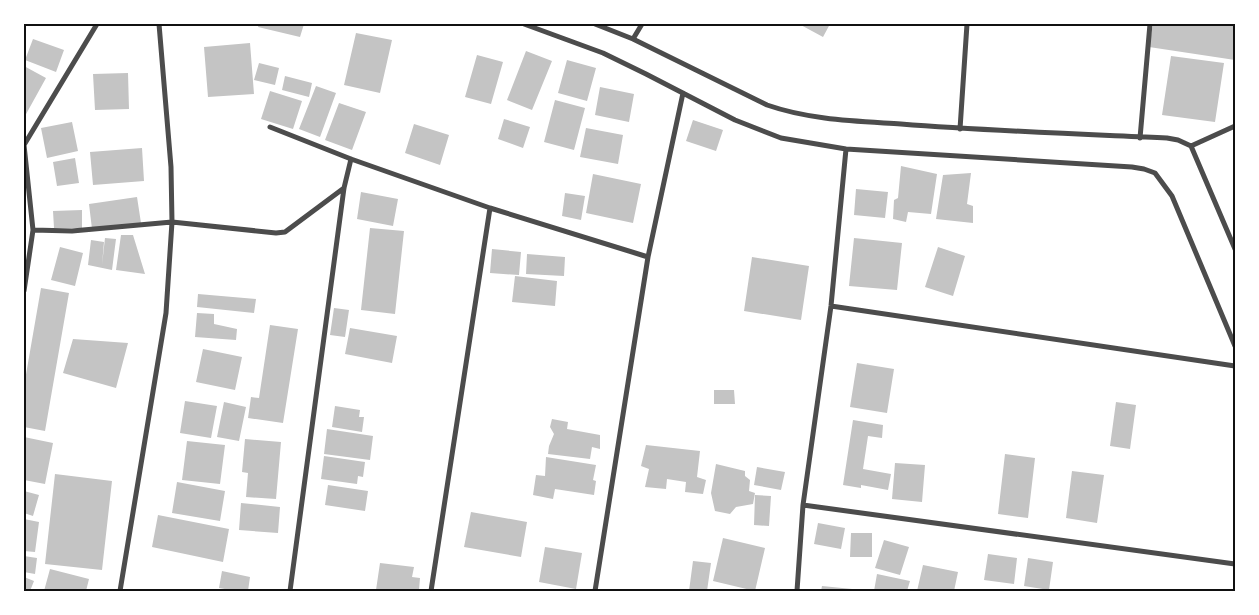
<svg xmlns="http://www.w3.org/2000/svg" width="1259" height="615" font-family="Figtree,sans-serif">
<rect width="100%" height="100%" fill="#fff"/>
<path fill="#c4c4c4" d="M259,24H304L300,37L258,27Z
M799,24H830L823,37Z
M1153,24H1235V60L1149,47Z
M356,33L392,40L380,93L344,85Z
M33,39L64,50L56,72L25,60Z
M250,43L254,94L208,97L204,47Z
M526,51L552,61L532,110L507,100Z
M477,55L503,62L491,104L465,97Z
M1171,56L1224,63L1215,122L1162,115Z
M567,60L596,68L587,101L558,93Z
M259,63L279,68L275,85L254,80Z
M24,66L46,78L25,116L24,115Z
M128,73L129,109L95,110L93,74Z
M285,76L312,83L309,97L282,90Z
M316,86L336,93L320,137L299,129Z
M600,87L634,94L629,122L595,115Z
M270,91L302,101L293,129L261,119Z
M555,100L585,108L574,150L544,142Z
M339,103L366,112L352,150L325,140Z
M504,119L530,127L523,148L498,139Z
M693,120L723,130L716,151L686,141Z
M72,122L78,151L47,158L41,128Z
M414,124L449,135L440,165L405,153Z
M586,128L623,135L618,164L580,157Z
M142,148L144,181L93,185L90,152Z
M75,158L79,183L57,186L53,162Z
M901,166L937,174L931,214L908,212L906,222L893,219L894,200L898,198Z
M971,173L967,204L973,206V223L936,219L943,175Z
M593,174L641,184L633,223L586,213Z
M856,189L888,192L885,218L854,215Z
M361,192L398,199L393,226L357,219Z
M565,193L585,196L581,220L562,216Z
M137,197L141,223L92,229L89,204Z
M82,210V228H54L53,211Z
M370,228L404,231L395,314L361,310Z
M121,235H133L145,274L116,270Z
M105,238L116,239L112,270L88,265L91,240L104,242L102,265Z
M854,238L902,243L897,290L849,286Z
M60,247L83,253L75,286L51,280Z
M938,247L965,256L953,296L925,287Z
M492,249L521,252L519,275L490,273Z
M527,254L565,257L564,276L526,274Z
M752,257L809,266L801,320L744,311Z
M515,276L557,281L555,306L512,302Z
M41,288L69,293L45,431L24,427V386Z
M198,294L256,299L254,313L197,307Z
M334,308L349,310L345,337L330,335Z
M197,313L214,314V324L237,329L236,340L195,337Z
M270,325L298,329L283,423L248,418L251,397L259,398Z
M350,328L397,336L392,363L345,354Z
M73,339L128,343L116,388L63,373Z
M203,349L242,357L235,390L196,382Z
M857,363L894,369L887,413L850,407Z
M714,390H734L735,404H714Z
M185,401L217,406L211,438L180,433Z
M224,402L246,407L239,441L217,437Z
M1116,402L1136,405L1130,449L1110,446Z
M335,406L360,410L359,417H364L362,432L332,427Z
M552,419L568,422L567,429L600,435V449L592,447L590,459L548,454L549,446L554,434L550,427Z
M853,420L883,425L882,438L868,436L863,469L891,474L888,490L861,485V488L843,485Z
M327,429L373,436L370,460L324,454Z
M24,437L53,443L45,484L24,480Z
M245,439L281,442L276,499L246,497L248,473L242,472Z
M187,441L225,445L220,484L182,480Z
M646,445L700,451L697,477L706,480L703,494L685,492L686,482L667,479L666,489L645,487L649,469L641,466Z
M1005,454L1035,458L1028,518L998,514Z
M324,456L365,462L363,477L358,476L357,484L321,479Z
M546,457L596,465L593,480L596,481L594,495L555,489L553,499L533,495L536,475L545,476Z
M895,463L925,465L922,502L892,499Z
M716,464L745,471V476L750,480L749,491L755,493L753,504L736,507L730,514L715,511L711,493Z
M757,467L785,472L781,490L754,485Z
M1072,471L1104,475L1097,523L1066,518Z
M55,474L112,481L102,570L45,564Z
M177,482L225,491L220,521L172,513Z
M328,485L368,491L365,511L325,505Z
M24,491L39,495L33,516L24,513Z
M755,495L771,496L769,526L754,525Z
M241,503L280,507L278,533L239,530Z
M471,512L527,522L521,557L464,547Z
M158,515L229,529L223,562L152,547Z
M24,519L39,522L35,552L24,551Z
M818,523L845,528L841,549L814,544Z
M851,533H872V557H850Z
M723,538L765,548L755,591L713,581Z
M884,540L909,547L900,575L875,568Z
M545,547L582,553L576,589L539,582Z
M988,554L1017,558L1014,584L984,580Z
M24,556L37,558L35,574L24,572Z
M1028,558L1053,562L1049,590L1024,586Z
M693,561L711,563L707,591H689Z
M380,563L414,567L412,577L420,578L419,590L411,589L410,591L376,590Z
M923,565L958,572L954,591H917Z
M50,569L89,579L86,591H44Z
M222,571L250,577L248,591H236L219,588Z
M877,574L910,581L907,591H874Z
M24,577L34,581L30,591H24Z
M822,586L862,590V591H821Z"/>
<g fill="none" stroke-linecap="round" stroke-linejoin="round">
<path stroke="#4c4c4c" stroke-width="5" d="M524,24L603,53L646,74L735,120L781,138L846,149L1132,167L1144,169L1155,173L1172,196L1235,346
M595,24L633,39L767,105C810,120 856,121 901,124C990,131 1078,134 1167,138L1178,140L1191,146
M633,39L642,24
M270,127L351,159L490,208L648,257
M960,129L967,24
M1140,138L1150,24
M24,145L97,24
M1191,146L1235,249
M1191,146L1235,126
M33,230L72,231L172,222L276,233L285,232L344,188
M24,291L33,230L24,145
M831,306L1235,366
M803,505L1235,564
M120,591L166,313L172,222L171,167L159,24
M290,591L344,188L351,159
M431,591L490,208
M595,591L648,257L683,93
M797,591L803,505L831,306L846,149"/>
</g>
<rect width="1259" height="615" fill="none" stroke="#ffffff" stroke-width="50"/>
<rect x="25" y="25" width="1209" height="565" fill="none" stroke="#111" stroke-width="2"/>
</svg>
